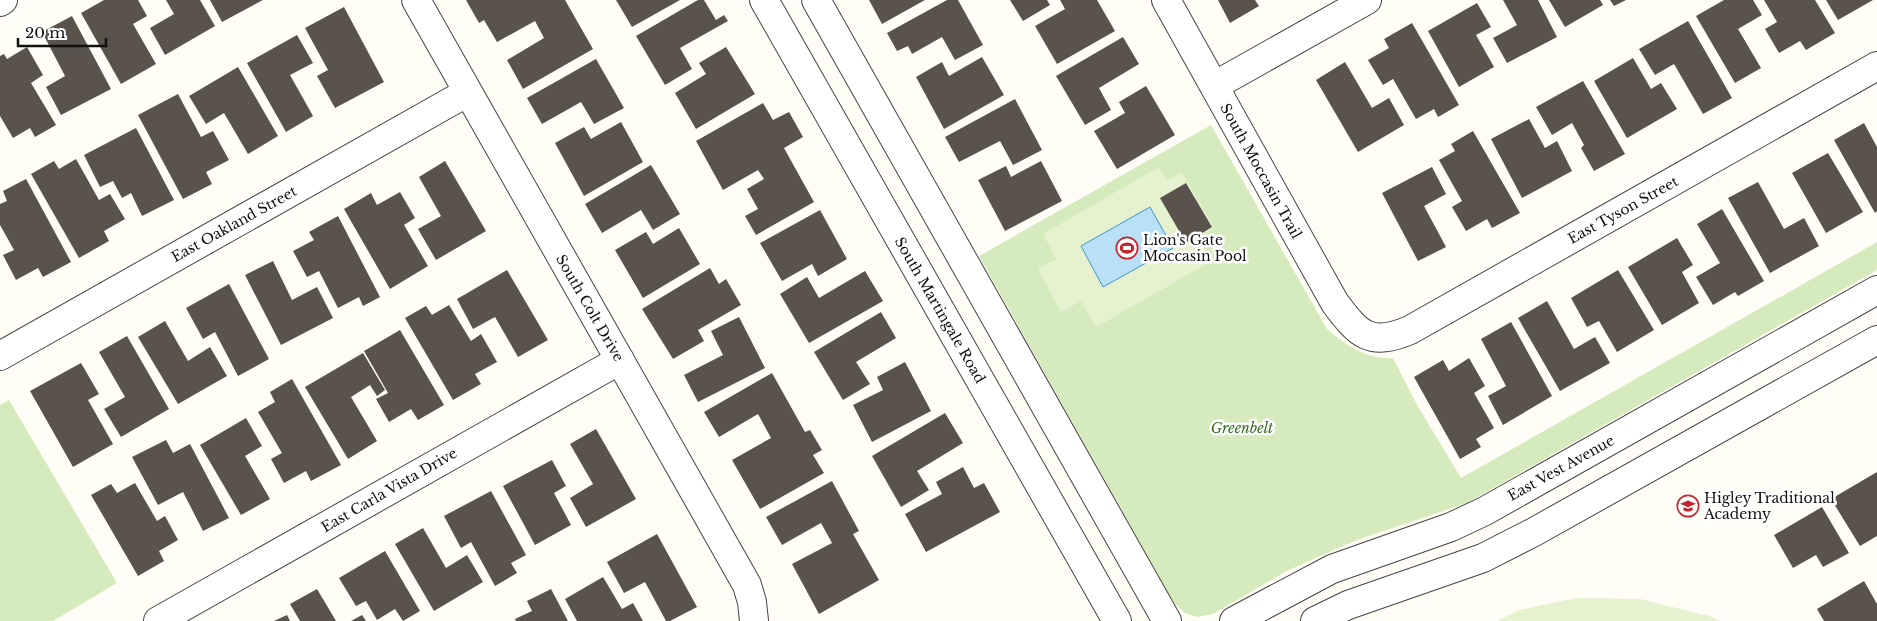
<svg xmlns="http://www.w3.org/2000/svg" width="1877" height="621" font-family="'Libre Baskerville',serif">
<rect width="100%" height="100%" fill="#fffdf5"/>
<path fill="#d5ebbd" d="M1211,125L1327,329C1345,345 1368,360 1393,358L1417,405L1461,478L1877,242V270L1467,503L1357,540L1320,556L1285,572L1213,614L1197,617L1185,613L1177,606L1170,596L979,256Z
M9,400L117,583L53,621H0V405Z"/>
<path fill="#e6f2cf" d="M1159,167L1167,181L1182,172L1214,228L1198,236L1212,261L1096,327L1081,301L1061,312L1038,269L1056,259L1043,234Z
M1576,598L1640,599L1709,616L1721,621H1497L1519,610Z"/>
<path fill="#b9e0f7" stroke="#3f96cf" d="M1150,207L1173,248L1103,287L1081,246Z"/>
<path fill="#5a524d" d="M104,0H138L147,16L133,24L156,64L121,84L81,13Z
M166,0H200L215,26L165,55L150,28L174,14Z
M210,0H263L222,22Z
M466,0H565L593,49L523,89L507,60L544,38L535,21L497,42L484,20L479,23Z
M616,0H680L632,27Z
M698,0H704L716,20L724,15L728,21L680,48L692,69L665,85L636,36Z
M869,0H925L882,24Z
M947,0H958L983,45L955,60L942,37L912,54L908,46L897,51L887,33Z
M1010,0H1047L1050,5L1023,21Z
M1060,0H1097L1115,31L1057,64L1035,26L1065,9Z
M1218,0H1255L1259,6L1230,23Z
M1503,0H1538L1557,37L1507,63L1493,38L1517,25Z
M1549,0H1600L1603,5L1565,27Z
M1610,0H1626L1614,6Z
M1724,0H1753L1762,15L1738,29L1761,68L1735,83L1696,16Z
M1764,0H1815L1835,33L1806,50L1800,41L1779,53L1765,29L1777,22Z
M1826,0H1873L1838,20Z
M1477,3L1491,27L1476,35L1494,67L1459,87L1428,31Z
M344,7L384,82L335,108L317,76L328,70L305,28Z
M72,16L111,89L61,115L46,87L65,76L42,32Z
M1688,21L1732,98L1703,114L1674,64L1655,75L1639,49Z
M1412,23L1459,105L1438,117L1434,109L1416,119L1393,79L1383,85L1368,60L1389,48L1384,39Z
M297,35L313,63L290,75L313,116L286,132L247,63Z
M1123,37L1139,64L1099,88L1111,110L1085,125L1056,76Z
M27,47L43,75L31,83L56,125L35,137L30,128L13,138L0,116V56L4,54L7,59Z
M726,47L755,94L696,129L675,93L706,74L699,63Z
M982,57L1004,95L944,129L916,77L942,62L949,76Z
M1633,58L1651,89L1661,83L1677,109L1627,138L1594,81Z
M596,59L624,108L594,124L581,102L542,124L527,98Z
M1345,62L1372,108L1389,98L1404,125L1358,152L1316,80Z
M238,67L278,136L248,154L224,113L206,124L189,96Z
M1583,81L1625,154L1594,171L1581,148L1584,145L1572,123L1552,135L1536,107Z
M1146,86L1175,135L1117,169L1094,131L1125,113L1119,102Z
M178,94L201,137L213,131L229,160L206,172L212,184L183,199L138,115Z
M1015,99L1042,150L1013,165L1000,141L959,162L945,137Z
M763,103L773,120L789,112L803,137L784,148L814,202L756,235L745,216L758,209L747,189L764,179L758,170L723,190L696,141Z
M1529,119L1545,148L1557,141L1572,171L1522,198L1491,139Z
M621,122L643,162L584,196L555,143L584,127L591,139Z
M1864,123L1877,147V211L1875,213L1834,140Z
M136,128L174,200L142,216L131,193L122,198L113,181L100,187L84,155Z
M1473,131L1520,213L1492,228L1487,219L1466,231L1452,207L1462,201L1439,160L1455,151L1451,144Z
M1828,153L1863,212L1826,233L1792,173Z
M76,159L99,200L110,194L125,219L104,231L109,241L79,258L31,174L54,161L59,169Z
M445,161L486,231L436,260L418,229L441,216L419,177Z
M1041,161L1062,201L1005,231L978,180L1006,166L1011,177Z
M651,165L680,214L653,230L641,210L602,233L585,204Z
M1432,167L1446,194L1424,206L1446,247L1418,261L1382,193Z
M26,179L71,262L43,277L38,268L16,280L3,255L14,250L0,225V204L7,201L3,191Z
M1758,182L1784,229L1804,218L1819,246L1770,273L1728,198Z
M1186,183L1212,227L1186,243L1160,198Z
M400,192L415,218L404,225L428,266L390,289L344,209L371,193L377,205Z
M1722,209L1764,281L1738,296L1735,292L1713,305L1696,277L1720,263L1697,224Z
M820,210L847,259L818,276L812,264L782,281L760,243Z
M338,216L380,297L363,306L359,297L338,308L319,271L307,277L293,251L314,240L309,232Z
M679,228L700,264L643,298L615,250L646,232L653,244Z
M1677,238L1693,265L1682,272L1699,303L1662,325L1628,267Z
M273,261L292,300L317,287L333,318L281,345L245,275Z
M710,268L719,284L726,279L741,305L698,330L704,341L673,359L642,309Z
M507,270L548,340L518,357L495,317L473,329L457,299Z
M1618,270L1654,330L1617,352L1599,321L1587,327L1571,298Z
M865,271L883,301L809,343L780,294L807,277L819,298Z
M229,284L269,359L238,376L215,332L203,339L186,308Z
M1547,301L1574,349L1595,337L1610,363L1560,391L1518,318Z
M449,305L471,341L481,334L497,362L475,374L481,384L453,400L405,318L426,306L432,315Z
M881,312L896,338L856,362L870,384L843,400L814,352Z
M739,317L765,368L698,402L684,375L723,355L711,331Z
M165,321L188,361L210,347L227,376L178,404L138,337Z
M1511,322L1552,396L1503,425L1488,396L1506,386L1481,339Z
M400,330L444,405L418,420L411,409L389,422L376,399L388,393L364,351Z
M127,336L169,409L121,437L104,409L125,397L99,352Z
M363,353L385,390L377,396L370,385L351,397L377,441L348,459L305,387Z
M1469,358L1485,386L1474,393L1494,428L1476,439L1481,447L1460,459L1414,377L1443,360L1449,371Z
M905,362L931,411L872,442L853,405L883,390L877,377Z
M81,363L99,394L88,400L113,444L73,467L30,391Z
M772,373L805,432L810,430L822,450L813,455L824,473L760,509L732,460L771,438L758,414L719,437L704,412Z
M292,379L341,465L311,481L306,471L284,483L271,459L282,453L258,412L275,402L270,392Z
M945,413L963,443L917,471L929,490L901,507L872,456Z
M246,418L262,446L245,456L270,499L241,515L200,445Z
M596,429L636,499L586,527L570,498L593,484L570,444Z
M166,440L173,453L190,444L229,518L203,531L183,492L158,505L132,457Z
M552,460L566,486L554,493L571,525L535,545L503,486Z
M963,467L974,488L984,483L1000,512L926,552L905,514L942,494L936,482Z
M1877,472V536L1860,546L1831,499Z
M832,481L859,531L853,534L879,580L819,614L792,564L832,543L821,523L782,545L766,517Z
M135,483L157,521L165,516L178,540L159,551L164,561L138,576L91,495L111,484L117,493Z
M491,491L526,555L511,563L517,573L495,586L471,542L461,548L444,516Z
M1822,507L1849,553L1823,567L1816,555L1793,568L1774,535Z
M423,528L446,568L467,555L483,582L434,611L395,544Z
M657,534L697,607L670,621H666L645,582L624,593L607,562Z
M385,551L420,611L403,621L395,609L377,620L366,601L356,606L339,578Z
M603,577L622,609L633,603L643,621H577L565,599Z
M1864,581L1877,604V621H1824L1817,609Z
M317,589L336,621H300L290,604Z
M551,589L568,621H516L515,619L532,611L527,601Z
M287,615L290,621H274Z
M362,615L366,621H351Z"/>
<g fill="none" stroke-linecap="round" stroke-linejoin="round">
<g stroke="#444" stroke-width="30">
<path id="minor" d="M416,0L747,585L752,602L754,621
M1166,0L1335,303C1359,335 1370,347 1410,330L1877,66
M0,2L3,0
M1214,86L1367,0
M0,356L468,92
M158,621L620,360"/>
</g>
<g stroke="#444" stroke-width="30">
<path id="tertiary" d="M764,0L1117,621
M816,0L1167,621
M1234,621L1332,569L1451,527L1485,511L1877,290
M1315,621L1348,605L1483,558L1534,532L1877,340"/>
</g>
<use href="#minor" stroke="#fff" stroke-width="28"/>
<use href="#tertiary" stroke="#fff" stroke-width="28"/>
</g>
<defs>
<g id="stadium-ring" transform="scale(1.125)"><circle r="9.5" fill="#fff" stroke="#c4262e" stroke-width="1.5"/><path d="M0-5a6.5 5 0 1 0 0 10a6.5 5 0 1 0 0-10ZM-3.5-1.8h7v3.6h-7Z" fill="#c4262e"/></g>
<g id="school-ring" transform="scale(1.125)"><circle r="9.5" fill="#fff" stroke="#c4262e" stroke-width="1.5"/><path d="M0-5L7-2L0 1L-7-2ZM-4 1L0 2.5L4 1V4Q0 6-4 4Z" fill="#c4262e"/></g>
</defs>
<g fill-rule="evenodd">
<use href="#stadium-ring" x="1127" y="248"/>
<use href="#school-ring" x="1688" y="506"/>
</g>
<g text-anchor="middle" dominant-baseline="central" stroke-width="5" stroke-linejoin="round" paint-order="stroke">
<g font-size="14" fill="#111" stroke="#fff">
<text transform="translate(1261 171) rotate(61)">South Moccasin Trail</text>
<text transform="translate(1623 210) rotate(-29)">East Tyson Street</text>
<text transform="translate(234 224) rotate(-29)">East Oakland Street</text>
<text transform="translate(590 308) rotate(60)">South Colt Drive</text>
<text transform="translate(940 310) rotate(60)">South Martingale Road</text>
<text transform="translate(1561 468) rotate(-29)">East Vest Avenue</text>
<text transform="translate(389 490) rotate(-30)">East Carla Vista Drive</text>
</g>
<g font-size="14" fill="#111" stroke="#fff" text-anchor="start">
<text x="1143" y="240">Lion's Gate<tspan x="1143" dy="16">Moccasin Pool</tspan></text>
<text x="1704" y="498">Higley Traditional<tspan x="1704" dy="16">Academy</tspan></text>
</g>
<g font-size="14" font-style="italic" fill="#2f6b1f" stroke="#fff">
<text x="1242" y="428">Greenbelt</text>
</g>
</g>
<path d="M18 38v8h88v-8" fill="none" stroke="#111111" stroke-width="2.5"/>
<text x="25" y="38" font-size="15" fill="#111111" stroke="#ffffff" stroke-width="4" paint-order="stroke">20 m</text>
</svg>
